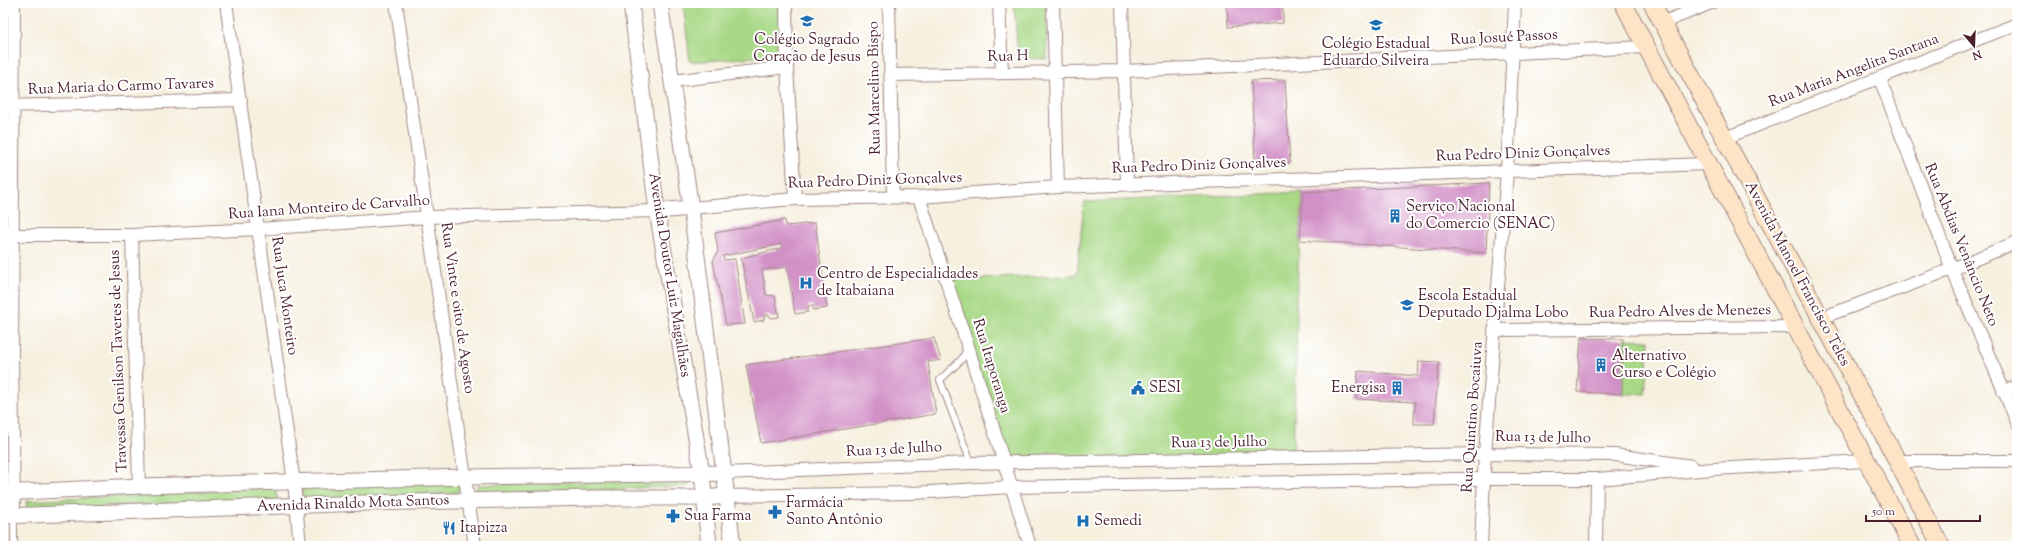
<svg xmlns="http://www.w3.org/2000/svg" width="2020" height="549" font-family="'Sorts Mill Goudy',serif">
<rect width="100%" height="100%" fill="#fff"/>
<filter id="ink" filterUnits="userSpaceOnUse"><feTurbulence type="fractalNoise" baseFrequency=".025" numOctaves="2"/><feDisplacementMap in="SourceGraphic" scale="8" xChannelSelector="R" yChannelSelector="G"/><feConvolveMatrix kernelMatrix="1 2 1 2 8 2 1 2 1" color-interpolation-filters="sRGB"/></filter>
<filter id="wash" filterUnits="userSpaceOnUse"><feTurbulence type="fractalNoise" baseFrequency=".012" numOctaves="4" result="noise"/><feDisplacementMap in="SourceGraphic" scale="16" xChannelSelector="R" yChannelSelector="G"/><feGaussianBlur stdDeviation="0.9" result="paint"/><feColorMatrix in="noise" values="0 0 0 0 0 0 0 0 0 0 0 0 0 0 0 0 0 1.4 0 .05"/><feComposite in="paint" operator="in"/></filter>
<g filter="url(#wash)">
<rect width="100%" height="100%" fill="#f6f0df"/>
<path fill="#a9d987" stroke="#7a7c59" d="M683,3H781L784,55L690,62Z
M1014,3H1046L1047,59L1018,58Z
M1303,192L1296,302L1297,319L1293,458L1004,463L947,280L1077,275L1084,202Z
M1623,339L1649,340L1645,394H1622Z
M687,479L689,486L477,495V485Z
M466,480L457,493L303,502L301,483Z
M275,488L278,500L27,509L26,501Z"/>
<g id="blocks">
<path fill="#d190c6" d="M1227,3H1283V23L1228,27Z
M1285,80L1290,163L1255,162L1251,81Z
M1489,183L1486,253L1300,240L1303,192Z
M785,220L786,226L815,223L827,308L813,310V305L808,306V312L795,314L787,267L762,270L766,295L775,296L779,317L771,318L769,315H764V320L754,322L741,258L782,248V244L723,256L724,260L735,259L745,324L726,325L713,261L718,251L715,233Z
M934,338L941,360L928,362L936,414L761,443L746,365Z
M1581,338L1623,339L1622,394L1577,392Z
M1419,361L1439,362L1434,424H1414L1415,402L1356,399L1358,371L1418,376Z"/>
</g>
</g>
<g filter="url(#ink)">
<use href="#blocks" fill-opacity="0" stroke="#a08885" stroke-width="1"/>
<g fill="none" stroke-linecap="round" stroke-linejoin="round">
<g stroke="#a08885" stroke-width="8">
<path id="service" d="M967,349L962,359L940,380L971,463
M14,515V546"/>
</g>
<g stroke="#a08885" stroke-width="14">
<path id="minor" d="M226,3L294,482L300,546
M396,3L475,546
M786,3L787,67L795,199
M889,3L893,197
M999,3L1002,73
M1053,3L1058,187
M1122,3L1127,184
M1662,23L1711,3
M891,75L1124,71L1646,47
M1880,79L1952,269L2017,422
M672,81L787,67
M3,106L241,100
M1725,138L2017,24
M919,197L968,347L1030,546
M691,208L795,199L919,197L1058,187L1708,164
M3,235H132L258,229L428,217L657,211
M132,235L139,486
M1821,318L1952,269L2017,242
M1494,330L1795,327
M2003,391L2017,387
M1898,461H2017
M724,473L971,463L1485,454L1615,455L1692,466
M726,496L913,493L1012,487L1456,479H1597L1713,469L1866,461
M14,515L12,355L14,3
M1481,546L1485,454L1507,171L1515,3
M1596,546L1597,479"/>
</g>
<g stroke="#a08885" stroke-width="17">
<path id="tertiary" d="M631,3L657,211L702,473L709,546
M660,3L691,208L733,546
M657,211L691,208
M3,493L139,486L465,477L724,473
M3,516L365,503L593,498H704L726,496"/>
</g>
<g stroke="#a08885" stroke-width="19">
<path id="secondary" d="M1623,3L1912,546
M1652,3L1891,449L1941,546"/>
</g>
<use href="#service" stroke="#fff" stroke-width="6"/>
<use href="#minor" stroke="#fff" stroke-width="12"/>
<use href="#tertiary" stroke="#fff" stroke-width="15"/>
<use href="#secondary" stroke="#fee4c6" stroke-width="17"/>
</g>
</g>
<defs>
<g id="school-bare" transform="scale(1.08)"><path d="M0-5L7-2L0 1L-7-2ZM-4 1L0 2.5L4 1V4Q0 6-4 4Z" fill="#1f6fb2" stroke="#fff" stroke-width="2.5" paint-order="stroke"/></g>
<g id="building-bare" transform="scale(1.08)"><path d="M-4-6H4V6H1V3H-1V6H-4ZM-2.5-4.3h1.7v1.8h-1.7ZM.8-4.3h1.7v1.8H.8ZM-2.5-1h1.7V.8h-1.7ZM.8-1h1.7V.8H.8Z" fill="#1f6fb2" stroke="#fff" stroke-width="2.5" paint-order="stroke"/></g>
<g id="hospital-bare" transform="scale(1.08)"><path d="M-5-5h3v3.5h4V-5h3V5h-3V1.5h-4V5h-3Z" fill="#1f6fb2" stroke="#fff" stroke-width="2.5" paint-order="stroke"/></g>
<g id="civic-bare" transform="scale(1.08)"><path d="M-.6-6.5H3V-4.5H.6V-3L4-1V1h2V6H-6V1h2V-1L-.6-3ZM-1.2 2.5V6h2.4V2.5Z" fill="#1f6fb2" stroke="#fff" stroke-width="2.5" paint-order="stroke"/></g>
<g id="pharmacy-bare" transform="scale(1.08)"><path d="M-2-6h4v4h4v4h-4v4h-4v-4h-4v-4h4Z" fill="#1f6fb2" stroke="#fff" stroke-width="2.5" paint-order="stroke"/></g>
<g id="restaurant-bare" transform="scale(1.08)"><path d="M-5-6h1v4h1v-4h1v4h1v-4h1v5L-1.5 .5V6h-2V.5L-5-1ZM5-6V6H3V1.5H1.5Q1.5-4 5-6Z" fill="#1f6fb2" stroke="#fff" stroke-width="2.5" paint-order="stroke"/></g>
</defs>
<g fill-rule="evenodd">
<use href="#school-bare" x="807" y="21"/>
<use href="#school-bare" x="1376" y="25"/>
<use href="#building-bare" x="1395" y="216"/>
<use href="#hospital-bare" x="806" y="283"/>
<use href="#school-bare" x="1407" y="305"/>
<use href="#building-bare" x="1601" y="365"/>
<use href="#civic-bare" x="1138" y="388"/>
<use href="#building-bare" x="1397" y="388"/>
<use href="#pharmacy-bare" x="775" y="512"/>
<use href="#pharmacy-bare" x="673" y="516"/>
<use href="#hospital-bare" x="1083" y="521"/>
<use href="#restaurant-bare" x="449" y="528"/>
</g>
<g text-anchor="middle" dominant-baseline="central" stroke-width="4" stroke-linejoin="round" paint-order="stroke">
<g font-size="15" fill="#4a1f2b" stroke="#fff">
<text transform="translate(1504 38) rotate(-3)">Rua Josué Passos</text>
<text transform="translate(1008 57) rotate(-1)">Rua H</text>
<text transform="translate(1854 71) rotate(-21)">Rua Maria Angelita Santana</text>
<text transform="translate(121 87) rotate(-2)">Rua Maria do Carmo Tavares</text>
<text transform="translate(875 88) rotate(-91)">Rua Marcelino Bispo</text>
<text transform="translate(1523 154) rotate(-2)">Rua Pedro Diniz Gonçalves</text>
<text transform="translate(1199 166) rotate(-2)">Rua Pedro Diniz Gonçalves</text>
<text transform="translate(875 181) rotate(-2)">Rua Pedro Diniz Gonçalves</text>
<text transform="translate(329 208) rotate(-4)">Rua Iana Monteiro de Carvalho</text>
<text transform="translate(1961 245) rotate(68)">Rua Abdias Venâncio Neto</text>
<text transform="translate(1797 274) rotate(62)">Avenida Manoel Francisco Teles</text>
<text transform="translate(669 275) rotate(81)">Avenida Doutor Luiz Magalhães</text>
<text transform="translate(284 296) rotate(82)">Rua Juca Monteiro</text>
<text transform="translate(457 308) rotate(82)">Rua Vinte e oito de Agosto</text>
<text transform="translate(1680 312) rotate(-1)">Rua Pedro Alves de Menezes</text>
<text transform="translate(119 361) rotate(-92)">Travessa Genilson Taveres de Jesus</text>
<text transform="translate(991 366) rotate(73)">Rua Itaporanga</text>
<text transform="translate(1473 417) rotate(-86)">Rua Quintino Bocaiuva</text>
<text transform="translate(1543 438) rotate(1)">Rua 13 de Julho</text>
<text transform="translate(1219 443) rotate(-1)">Rua 13 de Julho</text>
<text transform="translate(894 450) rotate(-3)">Rua 13 de Julho</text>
<text transform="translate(353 504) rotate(-2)">Avenida Rinaldo Mota Santos</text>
</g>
<g font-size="15" fill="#4a1f2b" stroke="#fff" text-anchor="start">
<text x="807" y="40" text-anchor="middle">Colégio Sagrado<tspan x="807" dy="17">Coração de Jesus</tspan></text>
<text x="1376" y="44" text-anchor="middle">Colégio Estadual<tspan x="1376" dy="17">Eduardo Silveira</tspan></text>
<text x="1406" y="207">Serviço Nacional<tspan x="1406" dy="17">do Comercio (SENAC)</tspan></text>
<text x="817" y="274">Centro de Especialidades<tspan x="817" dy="17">de Itabaiana</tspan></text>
<text x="1418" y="296">Escola Estadual<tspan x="1418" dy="17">Deputado Djalma Lobo</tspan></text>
<text x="1612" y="356">Alternativo<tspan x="1612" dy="17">Curso e Colégio</tspan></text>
<text x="1149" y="388">SESI</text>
<text x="1386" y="388" text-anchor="end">Energisa</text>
<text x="786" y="503">Farmácia<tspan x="786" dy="17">Santo Antônio</tspan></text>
<text x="684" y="516">Sua Farma</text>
<text x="1094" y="521">Semedi</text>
<text x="460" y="528">Itapizza</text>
</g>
</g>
<rect width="2020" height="549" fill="none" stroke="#fff" stroke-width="16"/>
<g transform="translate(1974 46) rotate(161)" stroke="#ffffff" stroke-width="3" paint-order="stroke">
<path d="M0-3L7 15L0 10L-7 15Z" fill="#4a1f2b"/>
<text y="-6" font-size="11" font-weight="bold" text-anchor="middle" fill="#4a1f2b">N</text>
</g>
<path d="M1866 515v6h114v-6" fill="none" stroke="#4a1f2b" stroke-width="2"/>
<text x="1872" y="515" font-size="12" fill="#4a1f2b" stroke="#ffffff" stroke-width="3" paint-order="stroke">50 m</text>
</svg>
